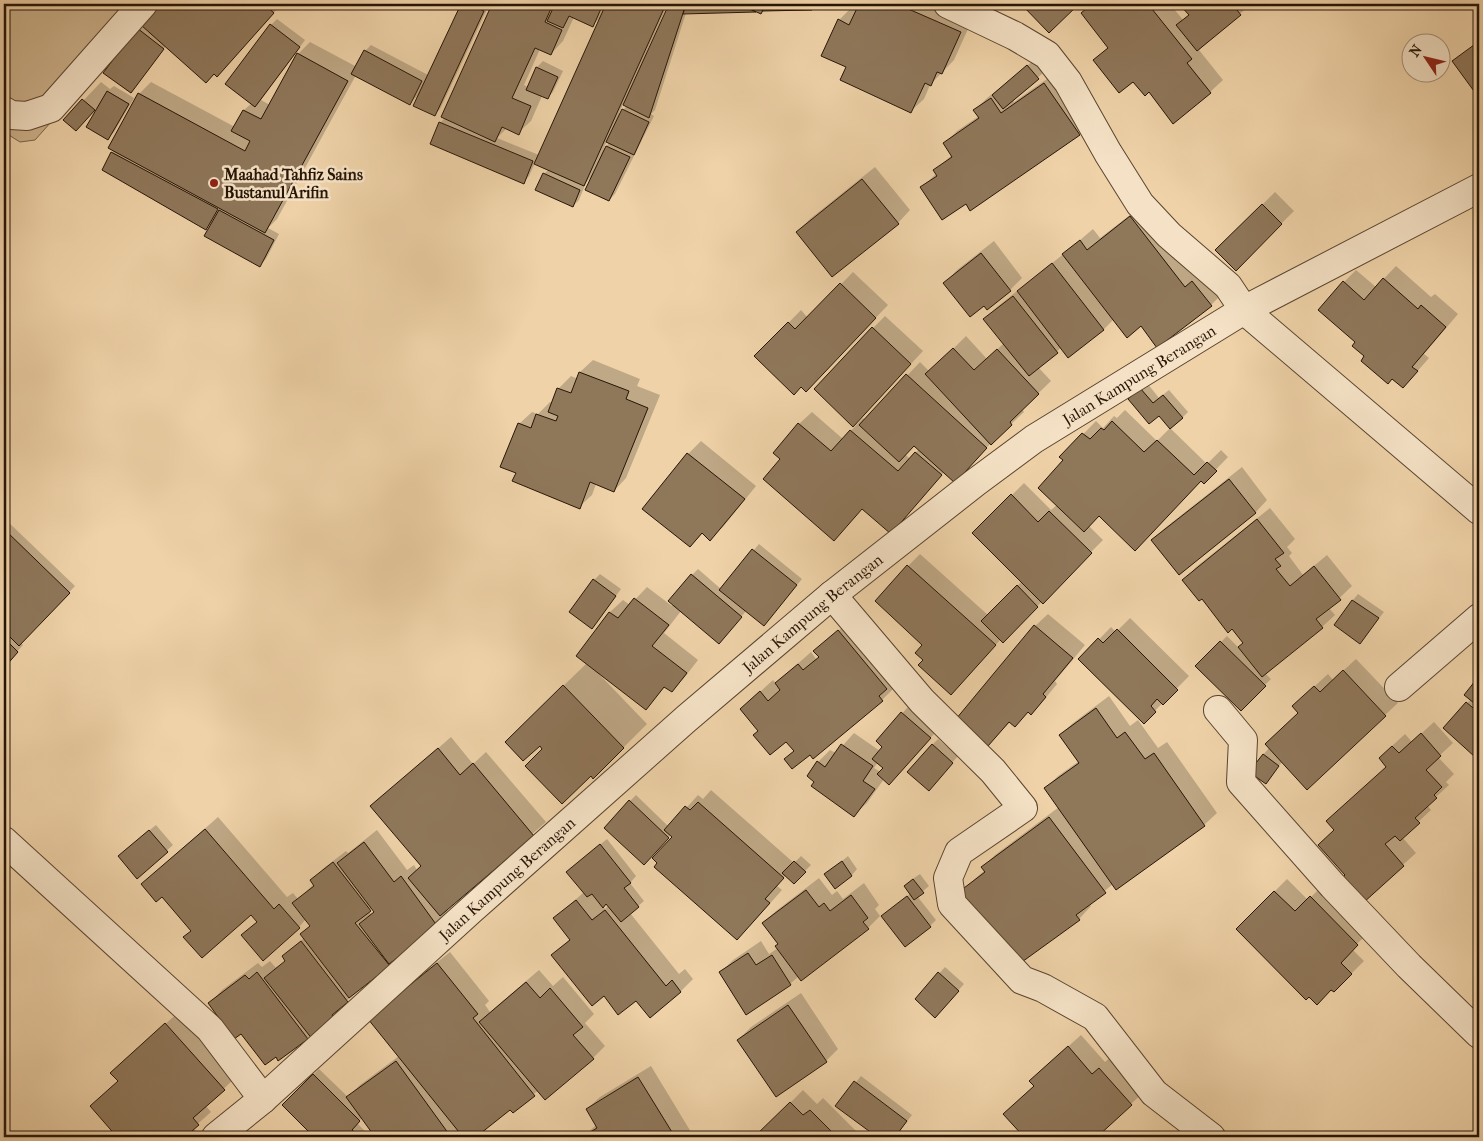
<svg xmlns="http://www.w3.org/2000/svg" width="1483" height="1141" font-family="'IM FELL French Canon',serif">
<rect width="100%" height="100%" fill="#efd2a8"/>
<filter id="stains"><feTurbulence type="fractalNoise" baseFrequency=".004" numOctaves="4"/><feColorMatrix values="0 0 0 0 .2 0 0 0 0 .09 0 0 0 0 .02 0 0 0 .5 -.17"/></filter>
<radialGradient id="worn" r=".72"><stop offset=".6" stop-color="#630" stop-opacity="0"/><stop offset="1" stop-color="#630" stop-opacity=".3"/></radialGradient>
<path fill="#cdb28c" stroke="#7a6449" d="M4,4H156L35,140L20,142L4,132Z"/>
<path fill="#0003" fill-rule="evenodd" d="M162,4H276L279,7L223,70L166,46L130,92L138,29Z
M462,4H486L489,5L440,109L434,115L419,94L409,104L356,75L277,219L268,228L279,234L266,259L260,265L213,222L206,228L112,153L139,94L151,82L235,127L244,110L252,103L271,25L277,19L305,40L261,100L270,105L298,54L310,42L357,67L365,51L371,45L428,75Z
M494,4H668L647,51L649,52L672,4H816L811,8L686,13L655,110L651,114L654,116L615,194L609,200L591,177L586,183L579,200L573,206L537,190L544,174L549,169L535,163L529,176L524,182L431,143L440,123L445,118L443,117ZM574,17L593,25L601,17L539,155L497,138L507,128L518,133L531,121L542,96L547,98L553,92L563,71L543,61L537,67L528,87L524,85L540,49L551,54L563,41ZM623,104L627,106L619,114V113ZM607,141L610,142L603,150Z
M860,4H937L972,20L954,60L930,85L924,99L911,111L847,67L839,20L851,8L857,10Z
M1023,4H1077L1049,31Z
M1092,4H1170L1183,20L1189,14L1181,4H1251L1199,50L1223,80L1210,92L1149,91L1134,80L1095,60L1109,46L1082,13Z
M1479,41V96L1454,61Z
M1034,60L1044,72L1012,100L1014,102L1057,72L1091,122L1079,134L966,202L922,187L937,173L935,170L952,155L945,143L957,131L979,116L975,110L987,98Z
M101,82L110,89L114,86L134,98L114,132L108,138L97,108L76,130L65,120Z
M875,167L910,210L898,223L797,232L810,219Z
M1275,192L1294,211L1236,269L1217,250Z
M1143,205L1223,293L1211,305L1141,325L1114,319L1104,329L1069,356L1062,347L1038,367L1051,381L1022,409L1024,412L991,443L967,469L944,472L891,532L863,508L834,539L782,459L799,424L812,412L843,439L863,418L865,420L920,362L930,372L966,336L987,359L1004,343L985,319L997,307L1066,252L1093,229L1100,238ZM914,444L919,449L910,459L905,454Z
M994,241L1022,278L1010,290L984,304L945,283L957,270Z
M1396,266L1431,297L1435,294L1458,314L1424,354L1429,358L1415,374L1366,356L1357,342L1344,282L1356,270L1376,287Z
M853,272L888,305L818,378L756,356L801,310L808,318Z
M885,316L923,351L865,413L873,328Z
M593,360L640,379L637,386L660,395L626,478L614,491L596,484L592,495L579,507L517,473L519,424L532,412L538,414L550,402L553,403L558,389L571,376L578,379L580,372Z
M1147,383L1159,398L1169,390L1188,412L1182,418L1159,414L1130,399Z
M1125,410L1157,441L1170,428L1207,464L1221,450L1228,457L1204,482L1201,480L1100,515L1089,526L1103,540L1003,641L1001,639L963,681L924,660V645L908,566L920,554L988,615L1022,581L974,533L1024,483L1051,510L1057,505L1065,460L1061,457L1096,421L1103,428L1114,416L1117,418Z
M701,441L756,486L723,527L710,539L703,533L690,546L644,509L688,454Z
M1242,467L1267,500L1255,513L1153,540L1165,528Z
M1270,508L1295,539L1287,547L1292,553L1289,556L1303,575L1327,555L1352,586L1329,608L1335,615L1322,627L1265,673L1271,679L1241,709L1197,666L1227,636L1239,648L1245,643L1232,627L1184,580L1196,567Z
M4,518L75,586L21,643L23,645L4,666Z
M759,544L802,579L764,624L747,610L724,637L681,611L664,633L698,660L684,678L672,691L666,686L646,708L600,673L599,674L647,724L623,748L544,749L530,718L587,663L577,656L610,612L623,600L630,605L647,587L672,606L692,575L698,569L721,589Z
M600,574L621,589L598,621L594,580Z
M1358,594L1384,612L1360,642L1353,600Z
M1048,614L1085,645L1055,681L1057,684L1043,701L1031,713L1029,711L1010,722L988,745L1035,626Z
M1130,618L1189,676L1144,722L1080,659L1111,627L1116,632Z
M852,619L894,688L882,700L810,753L795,750L786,740L760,730L741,709L773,680L776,683L811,652L816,659L820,656L815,651Z
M1356,659L1398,703L1385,715L1283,761L1266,782L1263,755L1299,713L1306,694L1328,674L1333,680Z
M1479,678V751L1475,755L1444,728L1471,699L1466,695Z
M1109,696L1130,726L1138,720L1158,748L1167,742L1217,813L1204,825L1113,884L1089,904L1091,906L1079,919L961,891L985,870L983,867L995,855L1059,807L1046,788L1058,776L1079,761L1060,735L1073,723Z
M914,700L942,725L901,771L884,779L867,803L854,815L816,781L818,762L830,750L836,753L854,733L880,751L884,747L878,741ZM878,762L885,768L881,772L874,768Z
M1434,722L1453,743L1438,757L1454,774L1446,782L1449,785L1427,805L1431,810L1402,837L1416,853L1363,901L1347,875L1335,830L1327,821L1387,767L1380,758L1393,745L1405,734L1412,742Z
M451,737L473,764L486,752L546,822L446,909L450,913L360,989L344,1003L349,1008L307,1038L276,1055L241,1032L210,1003L222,990L258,963L262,967L270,961L276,968L277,966L278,968L291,958L284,956L304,938L301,934L311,925L306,919L299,927L243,935L258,921L251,913L192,930L162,895L142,884L218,817L287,897L293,893L298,899L314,884L311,881L324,868L346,851L348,853L377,830L407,870L414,865L417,870L422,865L372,806ZM372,908L375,911L371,914L368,911Z
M938,739L958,756L934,783L932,745Z
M711,790L794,863L801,856L811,865L794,882L786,875L777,886L782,890L750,926L671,835L644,863L630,801L636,795L669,827L698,795L703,799Z
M156,825L173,845L137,877L125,850Z
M607,839L636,876L630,883L644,901L630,913L679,974L685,969L693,979L681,991L636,999L604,994L553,955L570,939L554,919L584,892L574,866ZM607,902L609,905L605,909L603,906Z
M848,856L857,869L852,875L826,874Z
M920,874L929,886L917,896L936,920L930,926L883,916L911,893V880Z
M819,878L832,895L837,891L843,899L864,883L879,905L875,909L880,916L868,928L799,976L790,984L721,972L733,960L761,941L769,954L778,948L779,944L763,923L776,911Z
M1287,879L1308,900L1323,885L1369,932L1352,949L1364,961L1334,991L1237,929Z
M450,952L489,1001L485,1005L490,1012L539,970L553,986L563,977L594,1014L585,1023L605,1046L593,1058L510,1108L474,1137H464L463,1135L461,1137H376L362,1118L357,1123L369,1135L367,1137H316L283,1105L319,1069L348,1097L360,1085L399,1056L382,1006Z
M945,967L964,984L941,1010L916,999Z
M801,993L838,1049L826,1061L738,1040L751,1027Z
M179,1012L236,1077L206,1106L211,1112L193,1128L197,1132L192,1137H119L92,1107L119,1080L124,1060Z
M1081,1035L1105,1062L1112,1056L1144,1092L1095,1137H1040L1038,1135L1036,1137H1026L1005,1114L1035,1086L1043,1069Z
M651,1066L694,1137H583L596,1125L587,1109L600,1097Z
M861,1076L912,1115L895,1137H879L837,1106Z
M803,1090L817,1104L823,1098L862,1137H756Z"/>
<path fill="#8f775a" stroke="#271506" d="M160,4H264L274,13L217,77L214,74L206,83L141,25Z
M461,4H468L484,11L435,116L413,106Z
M492,4H553L545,22L562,30L551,55L535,48L512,98L531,106L519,135L502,127L495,142L441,117Z
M555,4H603L593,27L569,16L563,28L547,21Z
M606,4H666L584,186L534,164Z
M669,4H686L649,118L623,105Z
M686,4H739L756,12L683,14Z
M739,4H766L761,14Z
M766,4H814L812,10L762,11Z
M859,4H897L961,32L942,74L937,72L931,86L925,83L911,113L840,80L846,67L821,56L838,19L849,25Z
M1021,4H1079L1049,33Z
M1092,4H1148L1192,59L1187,63L1211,93L1173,124L1149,92L1145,96L1133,82L1119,93L1093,60L1108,48L1081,13Z
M1179,4H1232L1241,15L1197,51L1176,25L1189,15Z
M270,24L300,47L255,107L225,84Z
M137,28L164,49L131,93L103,73Z
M1478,42L1479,44V98L1452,61Z
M364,50L422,81L410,105L351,74Z
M297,53L348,81L265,233L108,148L138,93L245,151L250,141L231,131L243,110L261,119Z
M1027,65L1039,79L1003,109L992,95Z
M536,67L558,77L548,99L526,90Z
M1044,83L1080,135L970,211L966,204L942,220L920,187L937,176L933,170L952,157L943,143L979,118L973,110L991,98L1001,113Z
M107,91L129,104L108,140L86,127Z
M82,99L95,110L76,131L63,120Z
M622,109L649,122L634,155L606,142Z
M439,122L533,161L524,184L430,144Z
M606,146L630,157L609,201L585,190Z
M111,152L218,209L206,230L102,170Z
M543,173L580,190L573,207L535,190Z
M862,179L899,224L832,277L796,232Z
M1262,204L1282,224L1236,271L1215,250Z
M219,210L274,240L260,267L204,236Z
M1130,216L1185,287L1192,281L1212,306L1157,348L1141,326L1127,338L1062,254L1080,240L1087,250Z
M981,253L1011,291L987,310L984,306L970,317L943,283Z
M1052,263L1104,330L1068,358L1017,291Z
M1383,278L1418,309L1421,305L1446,327L1412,367L1418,371L1403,388L1392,379L1388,384L1361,361L1364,356L1352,346L1355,342L1318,310L1343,281L1364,300Z
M840,283L876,318L806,392L801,387L794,395L754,356L788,322L795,329Z
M1013,296L1058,353L1029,376L983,319Z
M872,327L911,364L853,427L814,389Z
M953,348L974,370L997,349L1039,394L1010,422L1012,425L991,445L925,374Z
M579,372L629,391L626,399L648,408L614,492L590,482L580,509L512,481L516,473L500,467L518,423L531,428L536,414L556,421L558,416L548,412L557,388L571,393Z
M906,374L987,448L955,483L914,446L899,462L859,425Z
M1140,388L1153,403L1163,395L1183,418L1170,429L1159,416L1149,424L1128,399Z
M1112,421L1144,452L1157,440L1194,475L1207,462L1217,471L1204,484L1201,481L1135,551L1099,516L1084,532L1038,488L1063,460L1059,457L1082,433L1090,439L1101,428L1104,430Z
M798,423L831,451L850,430L898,471L915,452L942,475L891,534L862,509L834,541L763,479L780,459L773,453Z
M687,453L745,499L710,541L702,533L690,547L642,509Z
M1229,479L1256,513L1179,575L1151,540Z
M1011,494L1038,522L1049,511L1092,553L1043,604L972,533Z
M1257,519L1284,553L1275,559L1281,566L1276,569L1290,586L1314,566L1341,600L1316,619L1323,628L1262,677L1238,647L1243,643L1232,629L1228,633L1202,599L1199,601L1182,580Z
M4,529L70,593L19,646L4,631Z
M752,549L797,585L764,626L719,590Z
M907,565L996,645L951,695L918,665L923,660L915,653L922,645L875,601Z
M691,574L742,617L719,644L668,601Z
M593,579L616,596L592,629L569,612Z
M1017,585L1038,607L1003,643L981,621Z
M634,598L669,625L652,646L687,673L672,692L664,687L646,710L576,656L609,612L618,618Z
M1352,600L1379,618L1360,644L1334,625Z
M1034,625L1073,658L1043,694L1046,697L1031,715L1028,712L1015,727L1009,722L988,746L956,719Z
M1117,629L1178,690L1163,705L1157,699L1151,706L1156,712L1144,724L1078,659L1098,638L1103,643Z
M838,630L887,689L879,696L883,701L813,759L810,755L792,769L784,759L794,751L786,742L770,755L753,735L758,731L740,709L760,691L768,701L780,690L775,683L798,664L803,670L819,657L813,651Z
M4,638L18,652L4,668Z
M1220,641L1266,686L1241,711L1195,666Z
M1343,670L1386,716L1307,790L1265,744L1298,713L1292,706L1314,686L1320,692Z
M1479,676V707L1464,695Z
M563,685L624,748L593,779L591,776L562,804L525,766L542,749L540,746L523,761L505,742Z
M1466,702L1479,713V752L1475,757L1443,728Z
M1096,708L1117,738L1125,732L1145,759L1154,753L1205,826L1116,890L1044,788L1079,763L1059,735Z
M901,712L931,738L889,785L877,774L883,768L872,759L882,747L876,741Z
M1421,733L1441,756L1426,770L1442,787L1434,795L1437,798L1415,818L1420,823L1400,841L1395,836L1385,844L1404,866L1363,903L1341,879L1345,875L1318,845L1334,830L1326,821L1386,767L1379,758L1392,746L1399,753Z
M841,744L873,766L863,781L875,789L854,817L811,786L814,782L807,776L817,761L825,767Z
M932,744L953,763L929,791L907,772Z
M438,748L460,775L473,763L534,836L440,916L408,878L421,866L370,806Z
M1263,754L1279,766L1266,784L1249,772Z
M629,800L669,838L644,865L604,828Z
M698,802L784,878L765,899L770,903L737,940L654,867L657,863L652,858L672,837L664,830L685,806L690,810Z
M1049,817L1106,893L1076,915L1080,920L1015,967L960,891L985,872L981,867Z
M205,829L274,909L279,904L300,928L263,961L241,935L257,922L251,915L202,958L183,937L191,931L162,897L156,902L141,884Z
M149,830L168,852L137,879L118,856Z
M364,842L394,882L401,876L438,927L389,964L359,924L374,912L337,863Z
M600,844L631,883L624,888L639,907L621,922L606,904L603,908L592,894L587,897L566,872Z
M794,861L806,872L794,884L782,873Z
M842,861L852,876L835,889L824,874Z
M333,862L371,911L355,923L390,966L349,998L300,934L310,926L292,903L314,886L310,880Z
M913,879L924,893L914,900L904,886Z
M806,890L819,907L824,903L830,911L851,895L868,918L863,922L869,929L801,981L775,946L778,944L762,923Z
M1274,891L1295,911L1310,896L1358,945L1341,963L1352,974L1334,992L1331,990L1317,1005L1309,997L1306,1000L1236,929Z
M907,896L931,927L905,947L881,916Z
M576,900L592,920L605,910L666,986L672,980L681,992L650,1018L636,1001L618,1015L604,996L592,1006L551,955L570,940L553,918Z
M301,941L348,1002L332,1015L337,1022L313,1040L264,978L285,961L282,956Z
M748,953L756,965L772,955L791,985L746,1015L719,972Z
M437,963L478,1014L473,1018L535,1096L513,1113L510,1110L476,1137H463L368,1019Z
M257,972L308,1039L278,1061L276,1057L265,1065L241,1034L234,1039L208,1003L245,975L249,979Z
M938,972L959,991L935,1018L915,999Z
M526,982L540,998L550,988L583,1027L573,1035L594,1059L545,1100L479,1022Z
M788,1005L827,1062L776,1097L737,1040Z
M165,1023L225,1090L193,1118L199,1125L185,1137H117L90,1106L118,1081L110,1073Z
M1068,1046L1092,1074L1099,1068L1132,1105L1097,1137H1024L1003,1114L1034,1086L1029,1081Z
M396,1061L451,1137H375L346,1097Z
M313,1074L360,1121L352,1130L360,1137H314L282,1105Z
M638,1077L675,1137H582L597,1128L586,1109Z
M854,1081L907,1121L895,1137H877L835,1106Z
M790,1102L803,1115L810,1110L837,1137H754Z"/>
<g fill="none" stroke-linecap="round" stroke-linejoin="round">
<g stroke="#59442e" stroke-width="30">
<g id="minor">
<path d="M948,4L1015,36L1047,55L1068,82L1108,153L1140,204L1169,235L1228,286L1244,310L1479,510"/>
<path d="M4,111L11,115L27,116L51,108L143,4"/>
<path d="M832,595L922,701L993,771L1023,808L959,852L948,878L952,904L1022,980L1043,988L1095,1017L1154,1093L1211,1137"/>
<path d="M1399,687L1479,618"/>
<path d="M1218,710L1243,740L1241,782L1333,886L1409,966L1479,1034"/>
<path d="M4,841L210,1029L263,1099"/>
<path id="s1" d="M216,1137L263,1099L471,910L686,719L832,595L976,482L1034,439L1244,310L1479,188"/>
</g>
</g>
<use href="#minor" stroke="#f5e2c6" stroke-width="28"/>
</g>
<circle fill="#8f2418" stroke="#f5e2c6" stroke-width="2" cx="214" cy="183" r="5"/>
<g text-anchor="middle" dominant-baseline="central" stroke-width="5" stroke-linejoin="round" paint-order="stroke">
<g font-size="16" font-weight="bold" fill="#271506" stroke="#f5e2c6" text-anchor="start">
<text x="224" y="174">Maahad Tahfiz Sains<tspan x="224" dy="18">Bustanul Arifin</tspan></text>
</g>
<g font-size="16" fill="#271506" stroke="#f5e2c6">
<text stroke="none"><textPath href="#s1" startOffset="1199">Jalan Kampung Berangan</textPath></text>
<text stroke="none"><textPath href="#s1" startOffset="794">Jalan Kampung Berangan</textPath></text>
<text stroke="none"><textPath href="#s1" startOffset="389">Jalan Kampung Berangan</textPath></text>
</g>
</g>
<rect width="1483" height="1141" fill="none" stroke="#efd2a8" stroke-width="20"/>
<rect x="5" y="5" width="1473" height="1131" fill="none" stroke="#271506" stroke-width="2.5"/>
<rect x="10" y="10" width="1463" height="1121" fill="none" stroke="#271506"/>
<g transform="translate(1426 58) rotate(305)"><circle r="24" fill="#f5e2c6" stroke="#a39079"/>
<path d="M0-4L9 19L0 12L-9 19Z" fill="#8f2418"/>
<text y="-8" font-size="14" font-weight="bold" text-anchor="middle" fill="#271506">N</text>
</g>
<rect width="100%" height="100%" filter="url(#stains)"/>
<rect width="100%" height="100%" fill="url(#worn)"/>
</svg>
